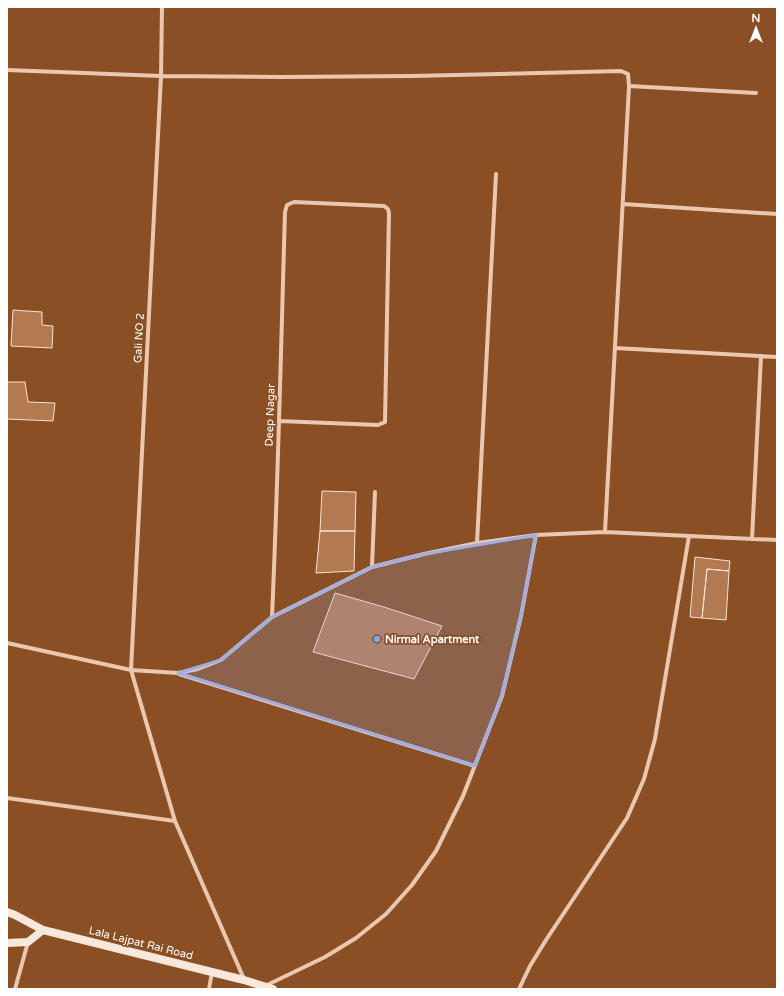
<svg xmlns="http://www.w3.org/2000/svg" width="784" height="996" font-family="'Varela Round',sans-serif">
<rect width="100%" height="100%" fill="#8a4f23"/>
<path fill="#b37950" stroke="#f8e3d5" d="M13,310L42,312V325L53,326L52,348L11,346Z
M7,382H25L28,402L55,403L53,421L7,419Z
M322,491L356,492L355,531H320Z
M320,531H355L354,571L316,573Z
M695,557L730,561L729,571L707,569L702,618L690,617Z
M707,569L729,571L726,620L702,618Z
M335,593L384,607L442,626L414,679L313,652Z"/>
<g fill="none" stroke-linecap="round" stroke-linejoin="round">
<path stroke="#eac8b0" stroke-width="4" d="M162,7L161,76L131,670L175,821L244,979
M7,70L161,76L281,77L413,76L621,71L628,74L629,86L605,532
M629,86L756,93
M623,204L777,214
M615,348L777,357
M752,539L761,356
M477,543L496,174
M372,567L375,492
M272,617C278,482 281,347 285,212L287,205L294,202L384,206L388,209L389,213L385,422L378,425L279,421
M7,643L131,670L178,673L198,669L221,660L272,617L372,567L424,554L477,543L536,535L605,532L777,540
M179,674L475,766
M7,798L175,821
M265,986L325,957L356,938L386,914L412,885L436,851L463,796L502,696L521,616L536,535
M15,989L28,942
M209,989L212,972
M519,989L530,966L546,940L627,818L644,779L655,739L689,536"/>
<path stroke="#f8e8db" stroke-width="8" d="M7,912L15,915L43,930L244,980L273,989
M7,943L28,942L43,930"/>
</g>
<path fill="#99afed" fill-opacity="0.2" stroke="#99afed" stroke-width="3" stroke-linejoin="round" d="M536,535L521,616L502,696L475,766L178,673L221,660L272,617L372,567L424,554Z"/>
<circle fill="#73abf5" stroke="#8a4f23" stroke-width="1.5" cx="377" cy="639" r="4"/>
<g text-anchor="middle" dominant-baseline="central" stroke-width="3.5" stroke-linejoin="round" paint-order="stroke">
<g font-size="11" fill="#fff" stroke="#8a4f23">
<text transform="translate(139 338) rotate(-87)">Gali NO 2</text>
<text transform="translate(270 415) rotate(-88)">Deep Nagar</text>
<text transform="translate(141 943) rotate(14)">Lala Lajpat Rai Road</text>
</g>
<g font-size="11" font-weight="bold" fill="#fff" stroke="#8a4f23" text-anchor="start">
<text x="385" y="639">Nirmal Apartment</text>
</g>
</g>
<rect width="784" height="996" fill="none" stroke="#ffffff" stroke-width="16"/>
<g transform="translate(756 28)" stroke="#8a4f23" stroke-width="3" paint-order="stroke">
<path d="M0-3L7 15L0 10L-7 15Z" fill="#ffffff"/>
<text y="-6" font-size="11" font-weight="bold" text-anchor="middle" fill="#ffffff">N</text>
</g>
</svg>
